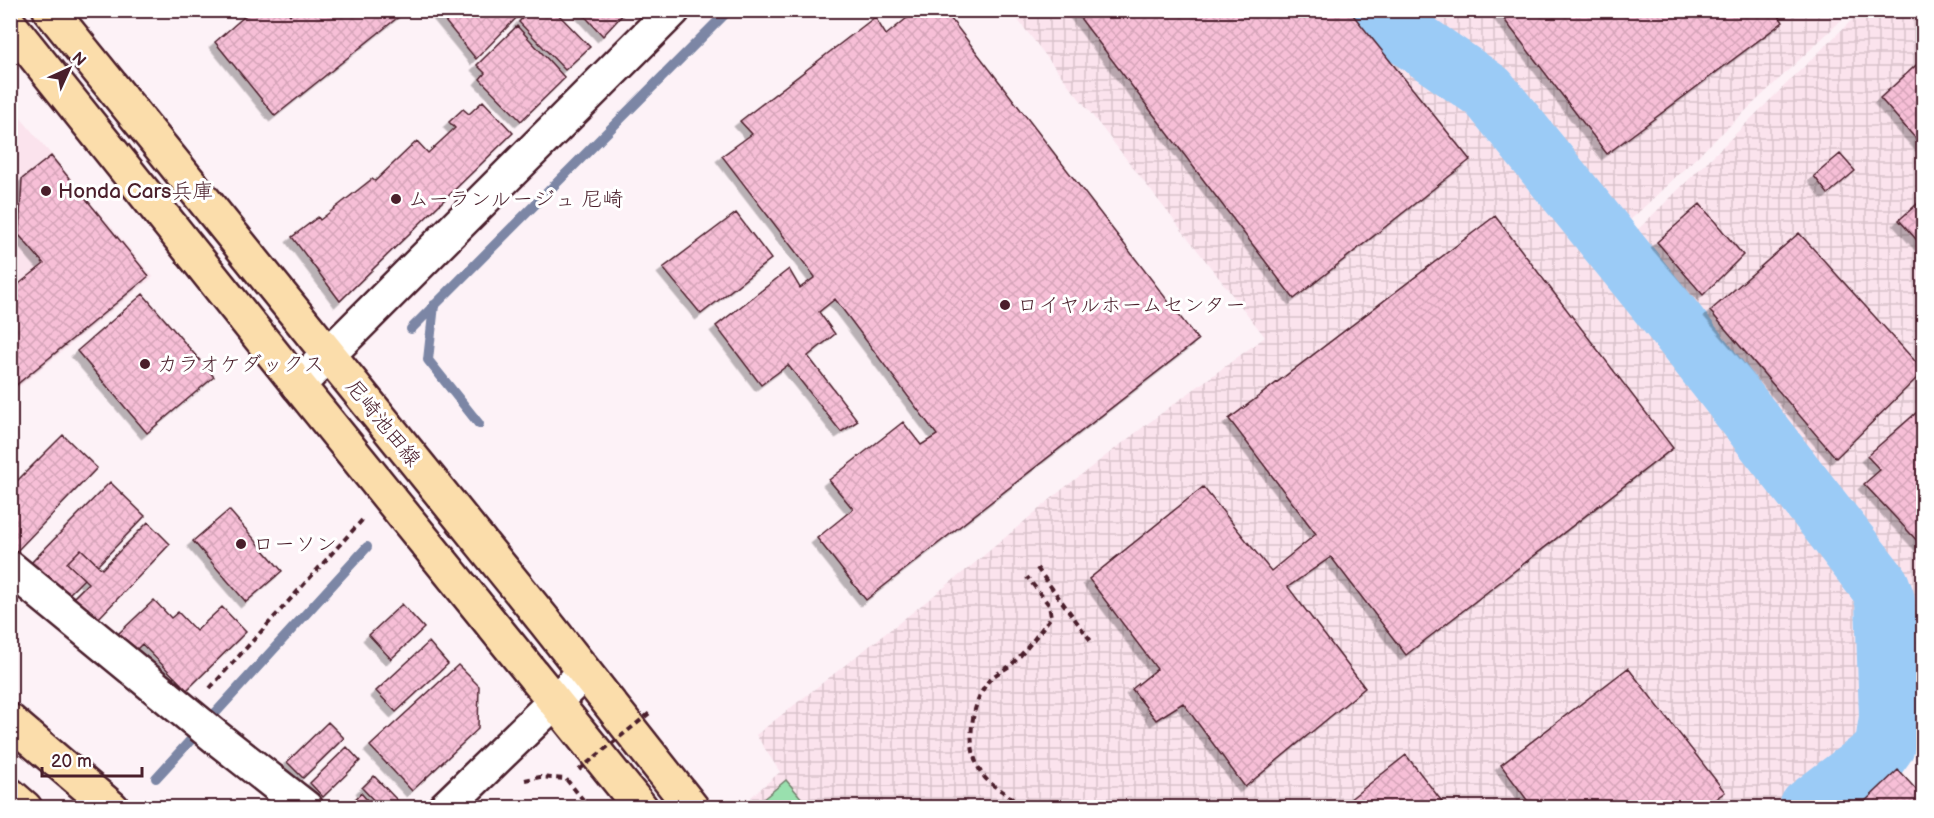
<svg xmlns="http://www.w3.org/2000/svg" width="1934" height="818" font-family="'Balsamiq Sans','Klee One',sans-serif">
<defs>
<pattern id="industrial-grid" width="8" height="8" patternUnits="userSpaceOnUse" patternTransform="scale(1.5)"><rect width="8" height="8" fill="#fbe3ed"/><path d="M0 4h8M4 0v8" fill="none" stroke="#d9c2cb"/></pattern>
<pattern id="building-cross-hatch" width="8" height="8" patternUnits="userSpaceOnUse" patternTransform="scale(1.5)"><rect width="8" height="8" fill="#f7bfd7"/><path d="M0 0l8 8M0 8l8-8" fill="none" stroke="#d5a4b9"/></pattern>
<filter id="shadow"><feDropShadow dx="-5.5" dy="5.5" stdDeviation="0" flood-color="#0004"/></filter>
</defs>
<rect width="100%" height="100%" fill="#fdf2f7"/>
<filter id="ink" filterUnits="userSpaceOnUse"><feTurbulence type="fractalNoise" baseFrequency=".0167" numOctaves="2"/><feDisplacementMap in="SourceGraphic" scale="12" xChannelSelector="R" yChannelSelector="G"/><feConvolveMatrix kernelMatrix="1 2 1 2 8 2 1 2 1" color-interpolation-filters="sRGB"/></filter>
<g filter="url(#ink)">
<path fill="#fbe3ed" d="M10,105L153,277L15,390L10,384Z"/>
<path fill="url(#industrial-grid)" d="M1011,11H1851L1606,243L1724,398L1877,595L1885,710L1878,747L1802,807L758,808L751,797L780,772L756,735L970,567L1064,488L1155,418L1265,337Z
M1861,11H1923V729L1895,696V609L1872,564L1623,244Z"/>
<path fill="#99e0ae" stroke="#72806c" stroke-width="1.5" d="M786,780L809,807H767L761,801Z"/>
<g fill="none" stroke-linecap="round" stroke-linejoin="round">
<path stroke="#7b86a5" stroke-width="10" d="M434,305L428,360L479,424
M411,329L729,10
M156,778L367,547"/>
<path stroke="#9bcbf6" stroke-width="60" d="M1370,10L1488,92L1661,305L1880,586L1885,600L1889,717L1885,745L1877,756L1809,808"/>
</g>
<path fill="url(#building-cross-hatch)" stroke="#4a1f2b" stroke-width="1.5" filter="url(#shadow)" d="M252,10H286L290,15L296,10H407L275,116L215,42Z
M436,10H524L476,59Z
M529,10H554L590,47L565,70L519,22Z
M579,10H627L603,36Z
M917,10H944L1198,340L866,600L817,538L853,509L829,480L903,422L921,445L937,435L835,299L819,312L835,334L808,356L858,421L841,432L788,365L761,385L716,326L789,269L800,288L815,277L722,156L752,134L740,121L875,17L886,35Z
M1074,10H1349L1470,160L1294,299Z
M1497,10H1775L1783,22L1607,154Z
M517,26L565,78L521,121L480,79L485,73L477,65Z
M1924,58V148L1880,98Z
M483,101L513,133L340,301L292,237L318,217L320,220L372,179L375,181L417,141L428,153L455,128L449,122L463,109L469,114Z
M1840,154L1855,171L1828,194L1814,176Z
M51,156L149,276L15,386L10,381V291L44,264L19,235L22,179Z
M1924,198V248L1899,220Z
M1700,204L1743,255L1703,295L1657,242Z
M736,213L771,259L701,314L663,268Z
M1495,216L1673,448L1406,655L1331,557L1288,587L1365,688L1245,787L1183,703L1156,720L1132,689L1157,669L1089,579L1203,487L1271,571L1316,534L1229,419Z
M1799,233L1924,371L1836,458L1710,311Z
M143,294L214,377L147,433L77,351Z
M1924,406V548L1864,484L1880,470L1867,456Z
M63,435L97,468L14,554L10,550V488Z
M110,482L145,516L98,565L81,549L67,563L84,579L65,598L30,564Z
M229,510L282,571L246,602L193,541Z
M148,522L170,544L97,620L74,597L88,583L67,563L81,549L102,569Z
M154,600L171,618L178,612L196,631L222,607L246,632L187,690L142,644L135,651L118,634Z
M402,604L424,628L391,659L369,635Z
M429,642L448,664L396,712L376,691Z
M458,665L479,686L478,729L412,791L370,746Z
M1628,668L1725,792L1703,808H1533L1501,765Z
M328,722L344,738L303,778L287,762Z
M347,747L360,761L323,797L310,783Z
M1406,755L1447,808H1339Z
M1898,770L1924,798V808H1858Z
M374,776L398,801L391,808H381L362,788Z
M361,793L374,808H347Z"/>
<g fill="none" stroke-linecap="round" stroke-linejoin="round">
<g stroke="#4a1f2b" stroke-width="38">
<path id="minor" d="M298,385L673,10
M10,568L217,738L306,808
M445,808L584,673"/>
</g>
<g stroke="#4a1f2b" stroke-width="38">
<path id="major" d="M50,10L546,623L692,808
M10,25L298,385L641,808"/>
</g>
<g stroke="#4a1f2b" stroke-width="38">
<path id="highway" d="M10,721L112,808
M10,795L25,808"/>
</g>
<path stroke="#4a1f2b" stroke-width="4" stroke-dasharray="6 4.5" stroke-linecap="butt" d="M1037,568L1091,641
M210,688L364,518
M525,780L540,777L566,779L590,808
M1019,808C1011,792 992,789 982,774C965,748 970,708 987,683C993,674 1006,670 1013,663C1027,650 1039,632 1051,617L1049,605L1027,577"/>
<use href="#minor" stroke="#fff" stroke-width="33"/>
<use href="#major" stroke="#fbddab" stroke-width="33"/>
<use href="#highway" stroke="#fbddab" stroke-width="33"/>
<path stroke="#4a1f2b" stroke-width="4" stroke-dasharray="6 4.5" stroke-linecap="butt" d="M579,770L651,712"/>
</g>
</g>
<g fill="#4a1f2b" stroke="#fff" stroke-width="2">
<circle cx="46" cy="191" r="6"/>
<circle cx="396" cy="199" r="6"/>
<circle cx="1005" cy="305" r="6"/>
<circle cx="145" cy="364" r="6"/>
<circle cx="241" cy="544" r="6"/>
</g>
<g text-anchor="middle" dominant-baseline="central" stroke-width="6" stroke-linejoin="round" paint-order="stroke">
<g font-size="21" fill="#4a1f2b" stroke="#fff" text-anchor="start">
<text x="58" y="191">Honda Cars兵庫</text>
<text x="408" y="199">ムーランルージュ 尼崎</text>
<text x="1017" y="305">ロイヤルホームセンター</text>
<text x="157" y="364">カラオケダックス</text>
<text x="253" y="544">ローソン</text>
</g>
<g font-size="21" fill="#4a1f2b" stroke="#fff">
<text transform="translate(383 423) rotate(51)">尼崎池田線</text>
</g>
</g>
<rect width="1934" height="818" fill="none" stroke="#fff" stroke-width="36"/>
<rect x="18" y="18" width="1898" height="782" fill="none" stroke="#4a1f2b" stroke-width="2" filter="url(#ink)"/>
<g transform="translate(69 69) rotate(45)" stroke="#ffffff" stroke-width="4.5" paint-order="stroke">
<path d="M0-4.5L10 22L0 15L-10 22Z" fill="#4a1f2b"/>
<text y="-9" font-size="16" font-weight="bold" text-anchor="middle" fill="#4a1f2b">N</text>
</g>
<path d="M42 767v9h100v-9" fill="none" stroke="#4a1f2b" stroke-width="3"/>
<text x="51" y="767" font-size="18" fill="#4a1f2b" stroke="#ffffff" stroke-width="4.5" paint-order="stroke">20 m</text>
</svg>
